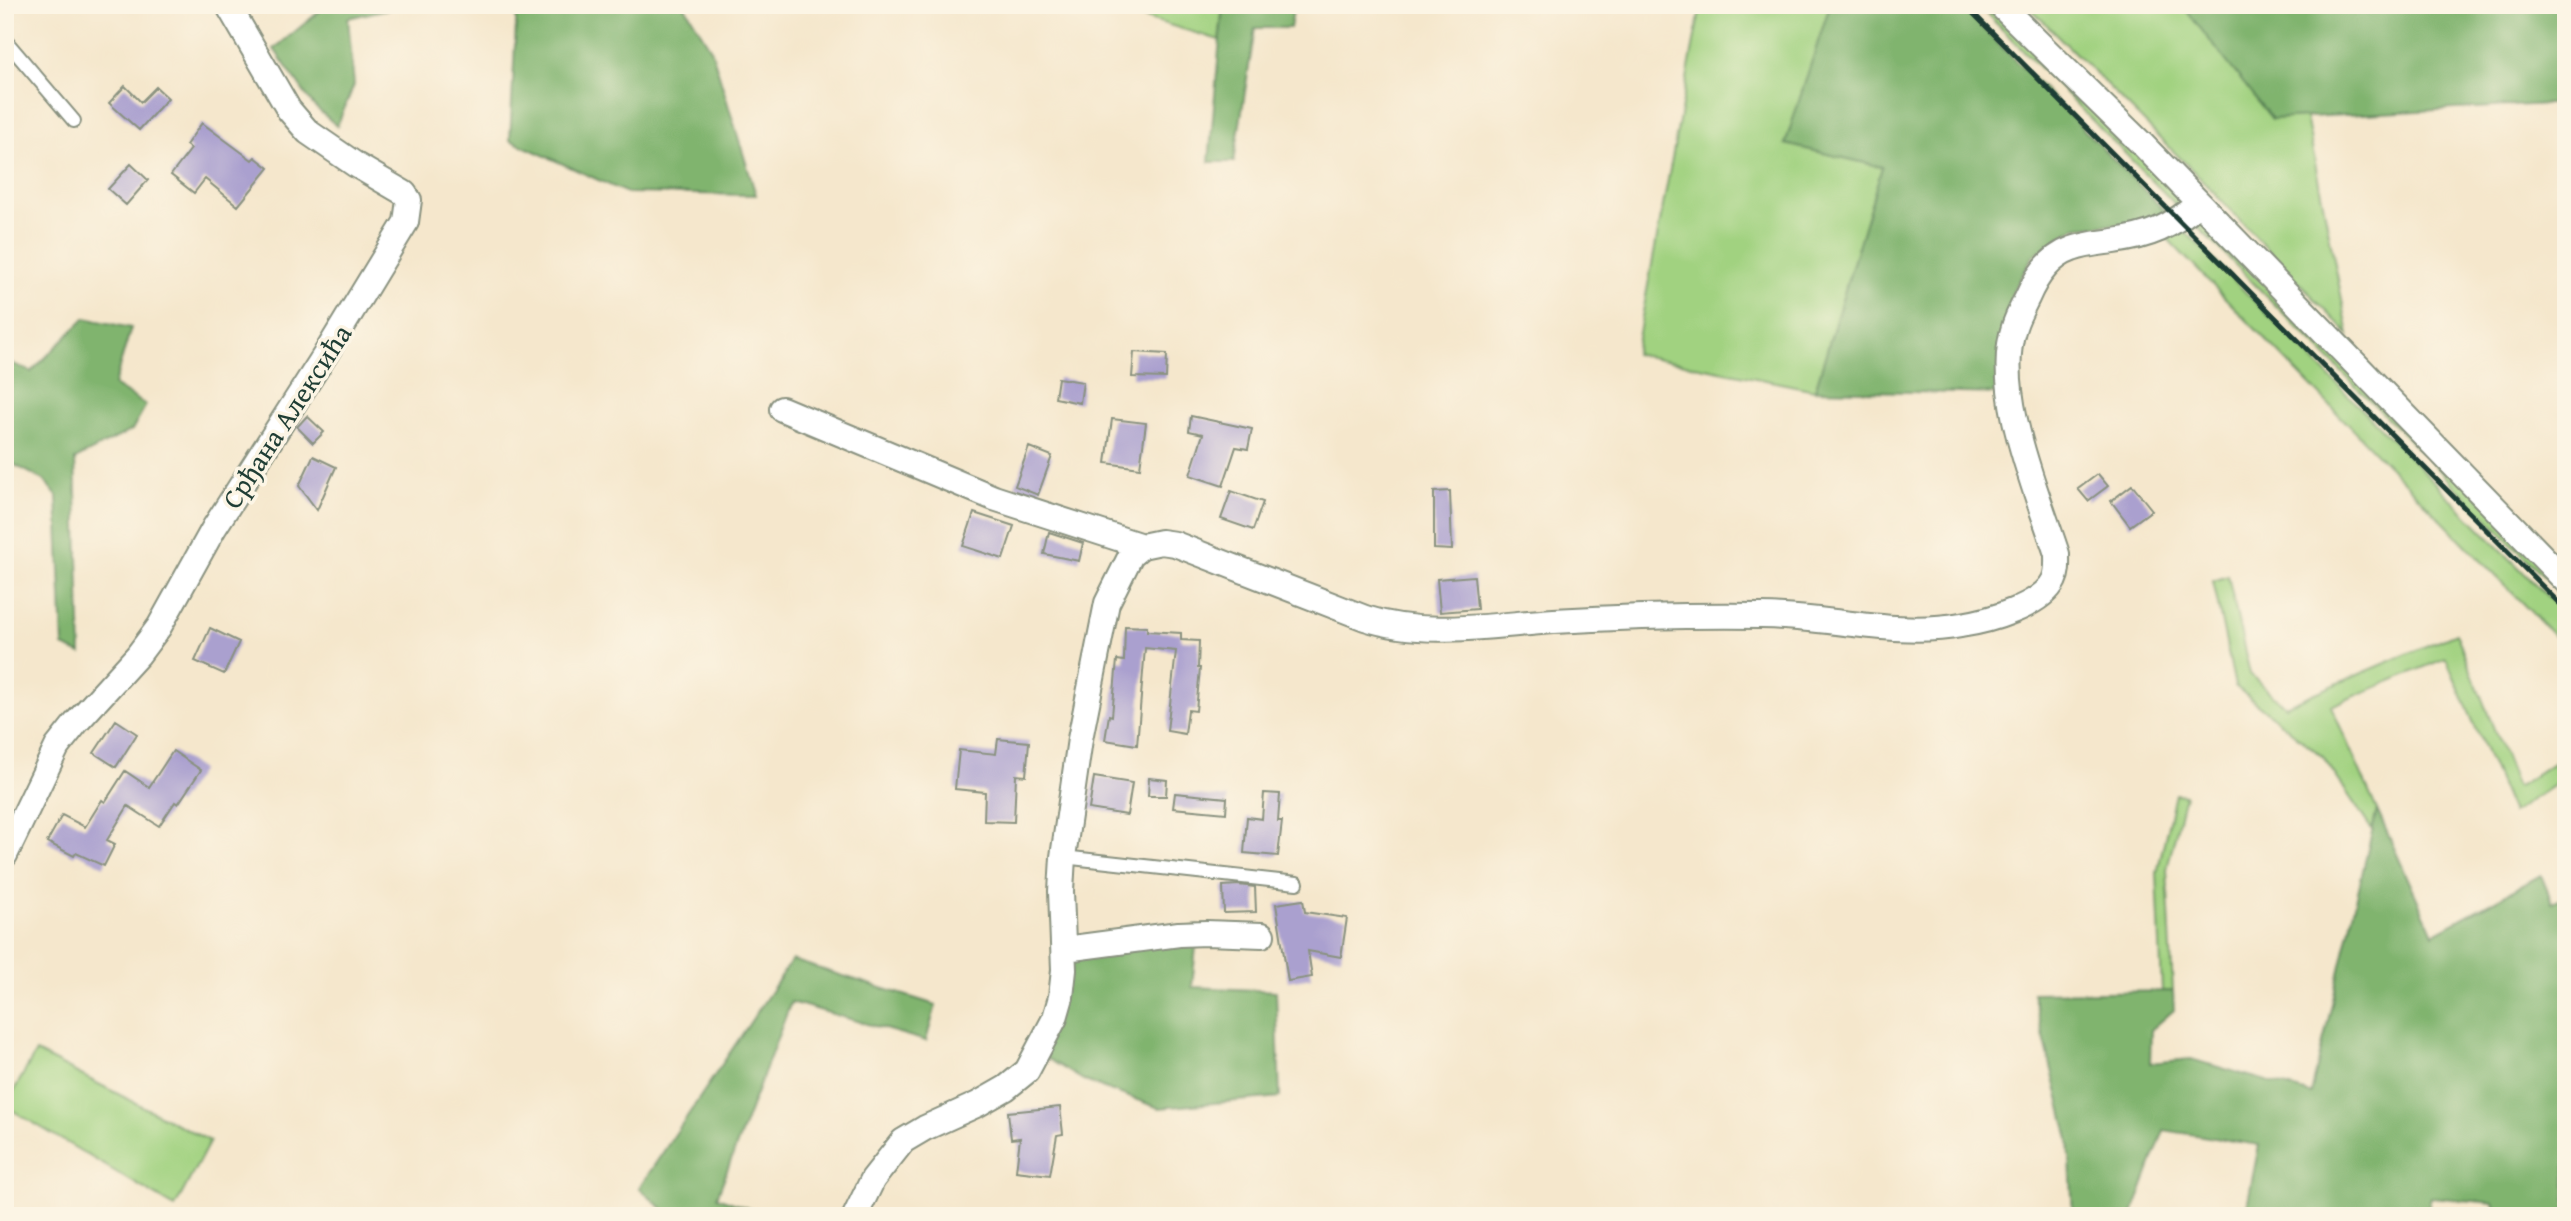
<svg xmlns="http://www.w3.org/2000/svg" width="2571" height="1221" font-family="'Gentium Book Plus',serif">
<rect width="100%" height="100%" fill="#fcf5e5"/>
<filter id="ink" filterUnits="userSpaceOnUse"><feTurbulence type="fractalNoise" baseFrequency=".0143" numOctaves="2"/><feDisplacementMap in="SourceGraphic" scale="14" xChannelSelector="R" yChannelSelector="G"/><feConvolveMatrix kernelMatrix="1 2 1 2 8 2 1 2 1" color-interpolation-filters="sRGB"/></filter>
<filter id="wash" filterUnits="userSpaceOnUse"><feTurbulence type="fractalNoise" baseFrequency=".00686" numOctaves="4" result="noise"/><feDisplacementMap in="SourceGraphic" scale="28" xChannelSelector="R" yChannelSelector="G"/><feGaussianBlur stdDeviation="1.57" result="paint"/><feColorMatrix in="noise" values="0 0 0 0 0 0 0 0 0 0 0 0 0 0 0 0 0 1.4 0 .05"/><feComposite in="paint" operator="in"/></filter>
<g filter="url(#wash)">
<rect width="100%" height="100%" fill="#f5e7cc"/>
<path fill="#a1d280" stroke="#60885a" stroke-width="2" d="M1102,5H1223L1219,40Z
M1701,5H1830L1786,144L1882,167L1815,390L1635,354Z
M1978,5H2002L2182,202L2177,206Z
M2027,5H2182L2272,119L2306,117L2349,335L2196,174Z
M2190,211L2566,583V598L2185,214Z
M2176,222L2566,615V648L2158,229Z
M2228,576L2250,674L2285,706L2456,633L2517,787L2566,754V777L2512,813L2446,658L2331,706L2377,810L2372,830L2323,757L2235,686L2213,581Z
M2175,794L2185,795L2167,869L2173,991H2162L2157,873Z
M36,1052L210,1141L175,1207L5,1106Z"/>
<path fill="#80b46e" stroke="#507851" stroke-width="2" d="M327,5H405L348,18L354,85L337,126L313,105L274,49Z
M517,5H684L711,49L756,195L627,193L510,140Z
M1223,5H1294L1290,28H1255L1234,162H1209Z
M1830,5H1960L2167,213L2155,220L2144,222L2076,227L2033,256L2012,293L2001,342L2007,394L1815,390L1882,167L1785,144Z
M2182,5H2566V103L2272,119Z
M85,318L131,328L114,385L146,405L132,430L75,459L81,654L63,646L57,496L44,480L5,460V360L31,372Z
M2377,810L2433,934L2541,875L2552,902L2566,895V1216H2497L2494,1203L2431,1197L2426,1216H2245L2259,1145L2164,1130L2132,1216H2073L2069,1139L2033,993L2173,991L2174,1010L2151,1030L2150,1063L2191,1059L2311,1094Z
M1198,926L1192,987L1276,991L1280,1097L1159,1108L1085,1081L1027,1046L1037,1034L1061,963Z
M792,960L936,1005L926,1041L791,1002L717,1197L769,1216H671L639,1188Z"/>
<g id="blocks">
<path fill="#aaa0cf" d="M125,86L141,102L156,87L168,98L139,130L109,103Z
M202,123L252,160L255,157L269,168L238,206L205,179L194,193L171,175L191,149L186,145Z
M131,164L148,180L126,205L108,189Z
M1134,352L1167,354L1166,378L1132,377Z
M1058,378L1083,382L1080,403L1055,398Z
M307,416L324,432L313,443L297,427Z
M1191,416L1252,429L1248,449L1236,447L1223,486L1190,475L1203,434L1189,431Z
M1112,419L1146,423L1140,468L1106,463Z
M1029,447L1052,456L1038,495L1015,486Z
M313,456L336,467L317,510L299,486Z
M2098,474L2108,486L2088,501L2078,489Z
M2132,485L2152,510L2130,526L2111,501Z
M1231,491L1263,502L1253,530L1221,519Z
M1450,491L1452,550L1434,549V492Z
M974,513L1014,526L1003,559L963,546Z
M1049,532L1083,543L1079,561L1044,554Z
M1474,576L1477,609L1440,612L1437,579Z
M1125,626L1147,627V631L1181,633V640L1199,641L1198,668H1200L1196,711L1188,710L1185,734L1167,731L1176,651L1145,648L1137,745L1105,740L1109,715L1112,716L1117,660L1124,661Z
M210,628L239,642L224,674L195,661Z
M116,720L137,734L116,767L94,753Z
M998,739L1029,742L1026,776L1016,775L1014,822L984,821L985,792L955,789L959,750L996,754Z
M173,751L201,770L178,804L175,802L159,826L128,806L107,840L115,844L104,866L76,853L74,856L47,842L62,815L85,827L102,800L105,802L125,771L149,787Z
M1094,777L1132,783L1127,815L1089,809Z
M1149,778L1167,780L1166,796H1148Z
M1175,793L1227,798L1226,813L1173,808Z
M1264,793L1280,794L1278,821H1282L1278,856L1244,853L1247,817L1262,819Z
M1238,885L1255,887L1256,912L1224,913L1223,886Z
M1303,900L1305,912L1347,918L1341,957L1308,951L1312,977L1288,981L1276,904Z
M1060,1107L1063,1134L1057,1135L1050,1175L1016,1171L1020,1138L1011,1139L1008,1112Z"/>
</g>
</g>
<g filter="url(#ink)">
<use href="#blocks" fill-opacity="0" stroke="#8a9280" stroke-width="2"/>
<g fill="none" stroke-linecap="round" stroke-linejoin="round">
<g stroke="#8a9280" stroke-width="16">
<path id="lane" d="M5,40L74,121
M1063,857L1297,883"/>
</g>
<g stroke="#8a9280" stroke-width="28">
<path id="street" d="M2000,5L2143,145L2566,581
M782,409L994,498L1142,546
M5,855L57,747L76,723L138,655L159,627L214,528L325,355L406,222L409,200L404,193L356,165L308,132L289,110L228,5
M1065,949L1179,934L1206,933L1262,935
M855,1216L873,1179L903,1141L925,1128L978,1104L1006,1088L1027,1071L1055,1018L1061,997L1064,970L1061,891L1063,857L1080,739L1107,603L1131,555L1142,546L1161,542L1175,544L1365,618C1426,638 1492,625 1554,621C1623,617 1692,615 1761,616C1827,616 1896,637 1961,625C1988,621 2042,606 2054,580C2058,572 2057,563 2057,554C2037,492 1993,391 2014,327C2017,317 2022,308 2027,298C2036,277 2049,257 2072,249C2085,244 2100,243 2114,241C2150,236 2171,227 2199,203"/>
</g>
<use href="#lane" stroke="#fff" stroke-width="12"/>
<use href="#street" stroke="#fff" stroke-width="24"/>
<path stroke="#1f3d34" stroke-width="5" d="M1965,5L2566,610"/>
</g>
</g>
<g text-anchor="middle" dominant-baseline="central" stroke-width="7" stroke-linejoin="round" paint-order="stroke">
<g font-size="28" fill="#1f3d34" stroke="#fcf5e5">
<text transform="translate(286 416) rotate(-57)">Срђана Алексића</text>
</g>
</g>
<rect width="2571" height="1221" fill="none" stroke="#fcf5e5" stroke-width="28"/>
</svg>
